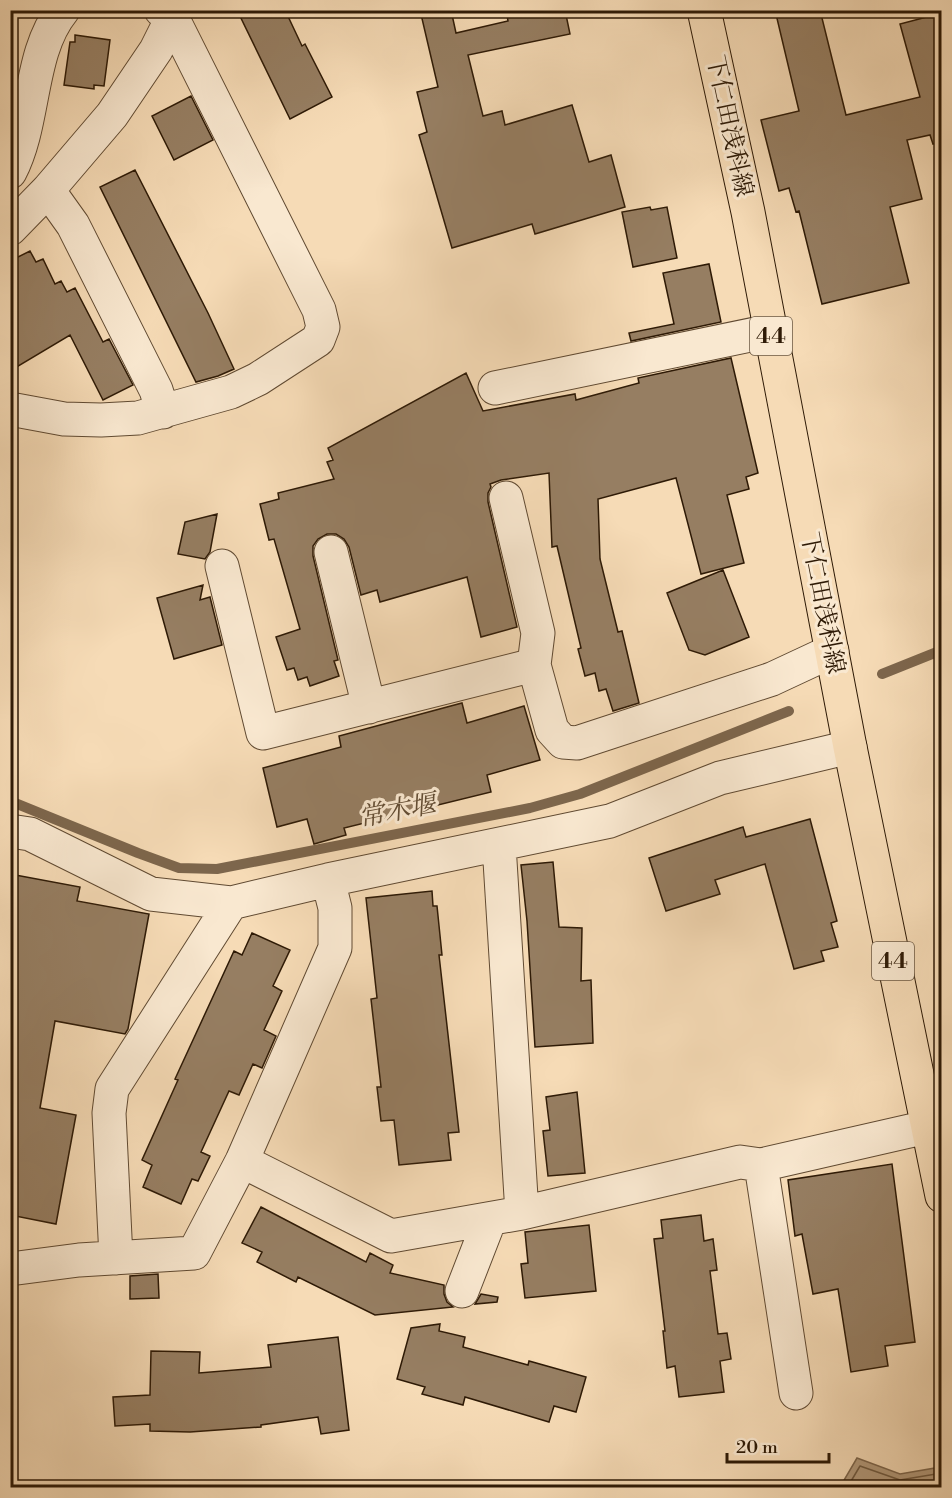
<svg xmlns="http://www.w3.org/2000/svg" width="952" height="1498" font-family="'Libre Bodoni','Noto Serif JP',serif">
<rect width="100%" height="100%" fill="#f6dbb6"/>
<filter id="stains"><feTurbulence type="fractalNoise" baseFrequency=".00333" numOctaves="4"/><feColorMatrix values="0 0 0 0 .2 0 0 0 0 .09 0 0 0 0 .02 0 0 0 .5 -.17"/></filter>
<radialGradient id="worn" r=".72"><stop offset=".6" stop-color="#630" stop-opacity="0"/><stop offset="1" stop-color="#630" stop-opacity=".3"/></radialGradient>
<path fill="#b2997a" stroke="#7d664c" stroke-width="1.5" d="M857,1458L900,1474L941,1467V1487H840Z"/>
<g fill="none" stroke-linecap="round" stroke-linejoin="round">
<path stroke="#705a40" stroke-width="1.5" d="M847,1488L860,1466L900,1480L942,1473"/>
<path stroke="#7d664c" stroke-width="10" d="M882,674L942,650
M10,801L138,853L179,868L217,869L530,808L580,794L789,711"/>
</g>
<path fill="#967e62" stroke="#2e1a06" stroke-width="1.5" d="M237,10H285L302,46L305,44L332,97L290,119Z
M420,10H451L456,33L508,21L506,10H565L570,34L468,55L483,116L502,111L505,125L572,105L589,162L611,155L625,207L535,234L532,224L452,248L419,135L427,132L417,92L438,87Z
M775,10H820L846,115L920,97L900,24L942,13V142L933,144L930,135L907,140L922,199L890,207L909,283L822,304L799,211L796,212L789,188L779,191L761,120L799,111Z
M75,35L110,40L104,86L94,85V89L64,85L70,42H75Z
M191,96L213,140L174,160L152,116Z
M135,170L208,313L234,369L218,376L196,382L100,187Z
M650,207L651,210L667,207L677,258L633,267L622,212Z
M30,251L36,262L43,259L55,284L61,281L67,292L75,288L103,342L109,339L133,385L103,400L70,335L10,371V261Z
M709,264L721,322L631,341L629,333L674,324L663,273Z
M731,358L758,473L746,477L749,489L727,495L744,563L701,574L676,478L598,499L600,559L618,632L622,631L639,703L613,711L606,689L599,691L595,673L585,676L578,649L581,648L557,546L552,547L549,473L501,480L490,484L491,487L488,493V502L517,627L481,637L467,577L380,602L377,590L361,595L349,547L344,539L336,534H327L318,539L313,546V556L338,660L334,661L339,676L310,686L307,677L298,680L294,668L287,670L276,637L300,629L274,539L269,540L260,504L279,499L278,493L334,479L327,462L333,460L328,448L466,373L483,411L575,394L576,400L639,383L638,378Z
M217,514L210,552L205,559L178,554L185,522Z
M723,570L749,637L705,655L689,650L667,593Z
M203,585L200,600L210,597L222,645L174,659L157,598Z
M462,703L467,723L524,706L540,760L487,775L491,792L344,828L346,835L314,844L307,819L277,827L263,768L341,747L339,736Z
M810,819L837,921L831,923L838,947L821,951L824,961L794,969L765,864L715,880L720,894L666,911L649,858L743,827L746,837Z
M553,862L559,927L582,928L581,981L591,980L593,1043L535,1047L527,921L521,865Z
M10,874L80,887L77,901L149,914L128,1029L125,1034L55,1021L40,1108L76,1115L56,1224L10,1215Z
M432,891L433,906H437L442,955H439L459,1132L448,1133L451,1160L399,1165L394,1120L381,1121L377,1087H381L371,999L377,998L366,898Z
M252,933L290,950L273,986L282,991L264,1030L276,1036L262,1068L253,1064L239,1095L229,1091L201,1152L210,1156L198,1181L192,1179L181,1204L143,1187L152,1165L142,1160L178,1080L175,1079L234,951L242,955Z
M577,1092L585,1173L548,1176L543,1131L550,1130L546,1097Z
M892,1164L915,1342L885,1346L888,1366L851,1372L838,1289L813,1294L802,1234L795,1236L788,1180Z
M261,1207L366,1262L370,1253L393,1265L390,1273L444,1285V1294L447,1302L453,1307L375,1315L298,1277L296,1282L257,1262L262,1252L242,1243Z
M701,1215L704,1241L713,1239L717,1270L710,1271L718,1334L727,1333L731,1359L720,1361L724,1392L679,1397L675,1366L667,1368L663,1331H665L654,1239L663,1238L661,1220Z
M589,1225L596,1291L525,1298L521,1264L528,1263L525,1232Z
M158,1274L159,1298L130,1299V1276Z
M481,1294L498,1297L497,1302L475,1304Z
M440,1324L439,1331L465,1337L463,1347L528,1365L529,1361L586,1377L576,1412L554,1406L549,1422L465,1397L463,1405L422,1394L425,1387L397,1379L411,1328Z
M338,1337L349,1430L321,1434L318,1417L261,1425V1427L190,1432L150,1431V1424L115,1426L113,1397L150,1395L151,1351L200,1352L199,1373L271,1367L268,1345Z"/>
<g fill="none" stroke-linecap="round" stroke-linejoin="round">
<g stroke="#604a32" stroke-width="35">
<path id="street" d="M10,172C36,122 28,53 63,10
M48,190L73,225L156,390L163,412
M10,229L48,190L112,115L156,50L176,10
M495,388L770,331
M10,409L64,419L101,420L138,418L231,392L258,379L318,340L323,327L319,310L172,17L161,10
M506,498L538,633L534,665
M331,552L369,707
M222,566L263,733L534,665L552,730L563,742L577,743L772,679L832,651
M10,831L30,834L151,894L231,903L328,880L610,821L720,778L850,747
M499,845L522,1213
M242,1161L391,1236L522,1213L740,1162L761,1165L927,1127
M761,1165L796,1393
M116,1258L109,1113L112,1089L231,903
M10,1269L79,1260L194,1253L242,1161L335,948V908L328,880
M462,1291L490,1219"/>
</g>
<g stroke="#2e1a06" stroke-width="35">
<path id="primary" d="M704,10L748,212L850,747L942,1196"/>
</g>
<use href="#street" stroke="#f9e8d0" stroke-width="33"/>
<use href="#primary" stroke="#f6dbb6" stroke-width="33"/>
</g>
<g text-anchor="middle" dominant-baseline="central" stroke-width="6" stroke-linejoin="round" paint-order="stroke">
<g fill="#f9e8d0" stroke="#6b5843" stroke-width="1.5">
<rect x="750" y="317" width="42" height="38" rx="4.5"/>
<rect x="872" y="942" width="42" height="38" rx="4.5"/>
</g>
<g font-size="22" font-weight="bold" fill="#2e1a06">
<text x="771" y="336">44</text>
<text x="893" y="961">44</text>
</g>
<g font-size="24" fill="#2e1a06" stroke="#f9e8d0">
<text transform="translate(729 126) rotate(78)">下仁田浅科線</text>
<text transform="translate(822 603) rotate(79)">下仁田浅科線</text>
</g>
<g font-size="26" font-style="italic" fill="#634d34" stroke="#f9e8d0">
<text transform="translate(397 811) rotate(-11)">常木堰</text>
</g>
</g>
<rect width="952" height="1498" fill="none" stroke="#f6dbb6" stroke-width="36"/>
<rect x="12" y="12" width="928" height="1474" fill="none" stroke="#2e1a06" stroke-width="3"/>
<rect x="18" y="18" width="916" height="1462" fill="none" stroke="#2e1a06" stroke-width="1.5"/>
<path d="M727 1453v9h102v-9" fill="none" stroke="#2e1a06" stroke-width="3"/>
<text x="736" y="1453" font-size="18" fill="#2e1a06" stroke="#f9e8d0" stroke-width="4.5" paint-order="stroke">20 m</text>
<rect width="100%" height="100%" filter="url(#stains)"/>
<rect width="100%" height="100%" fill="url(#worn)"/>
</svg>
